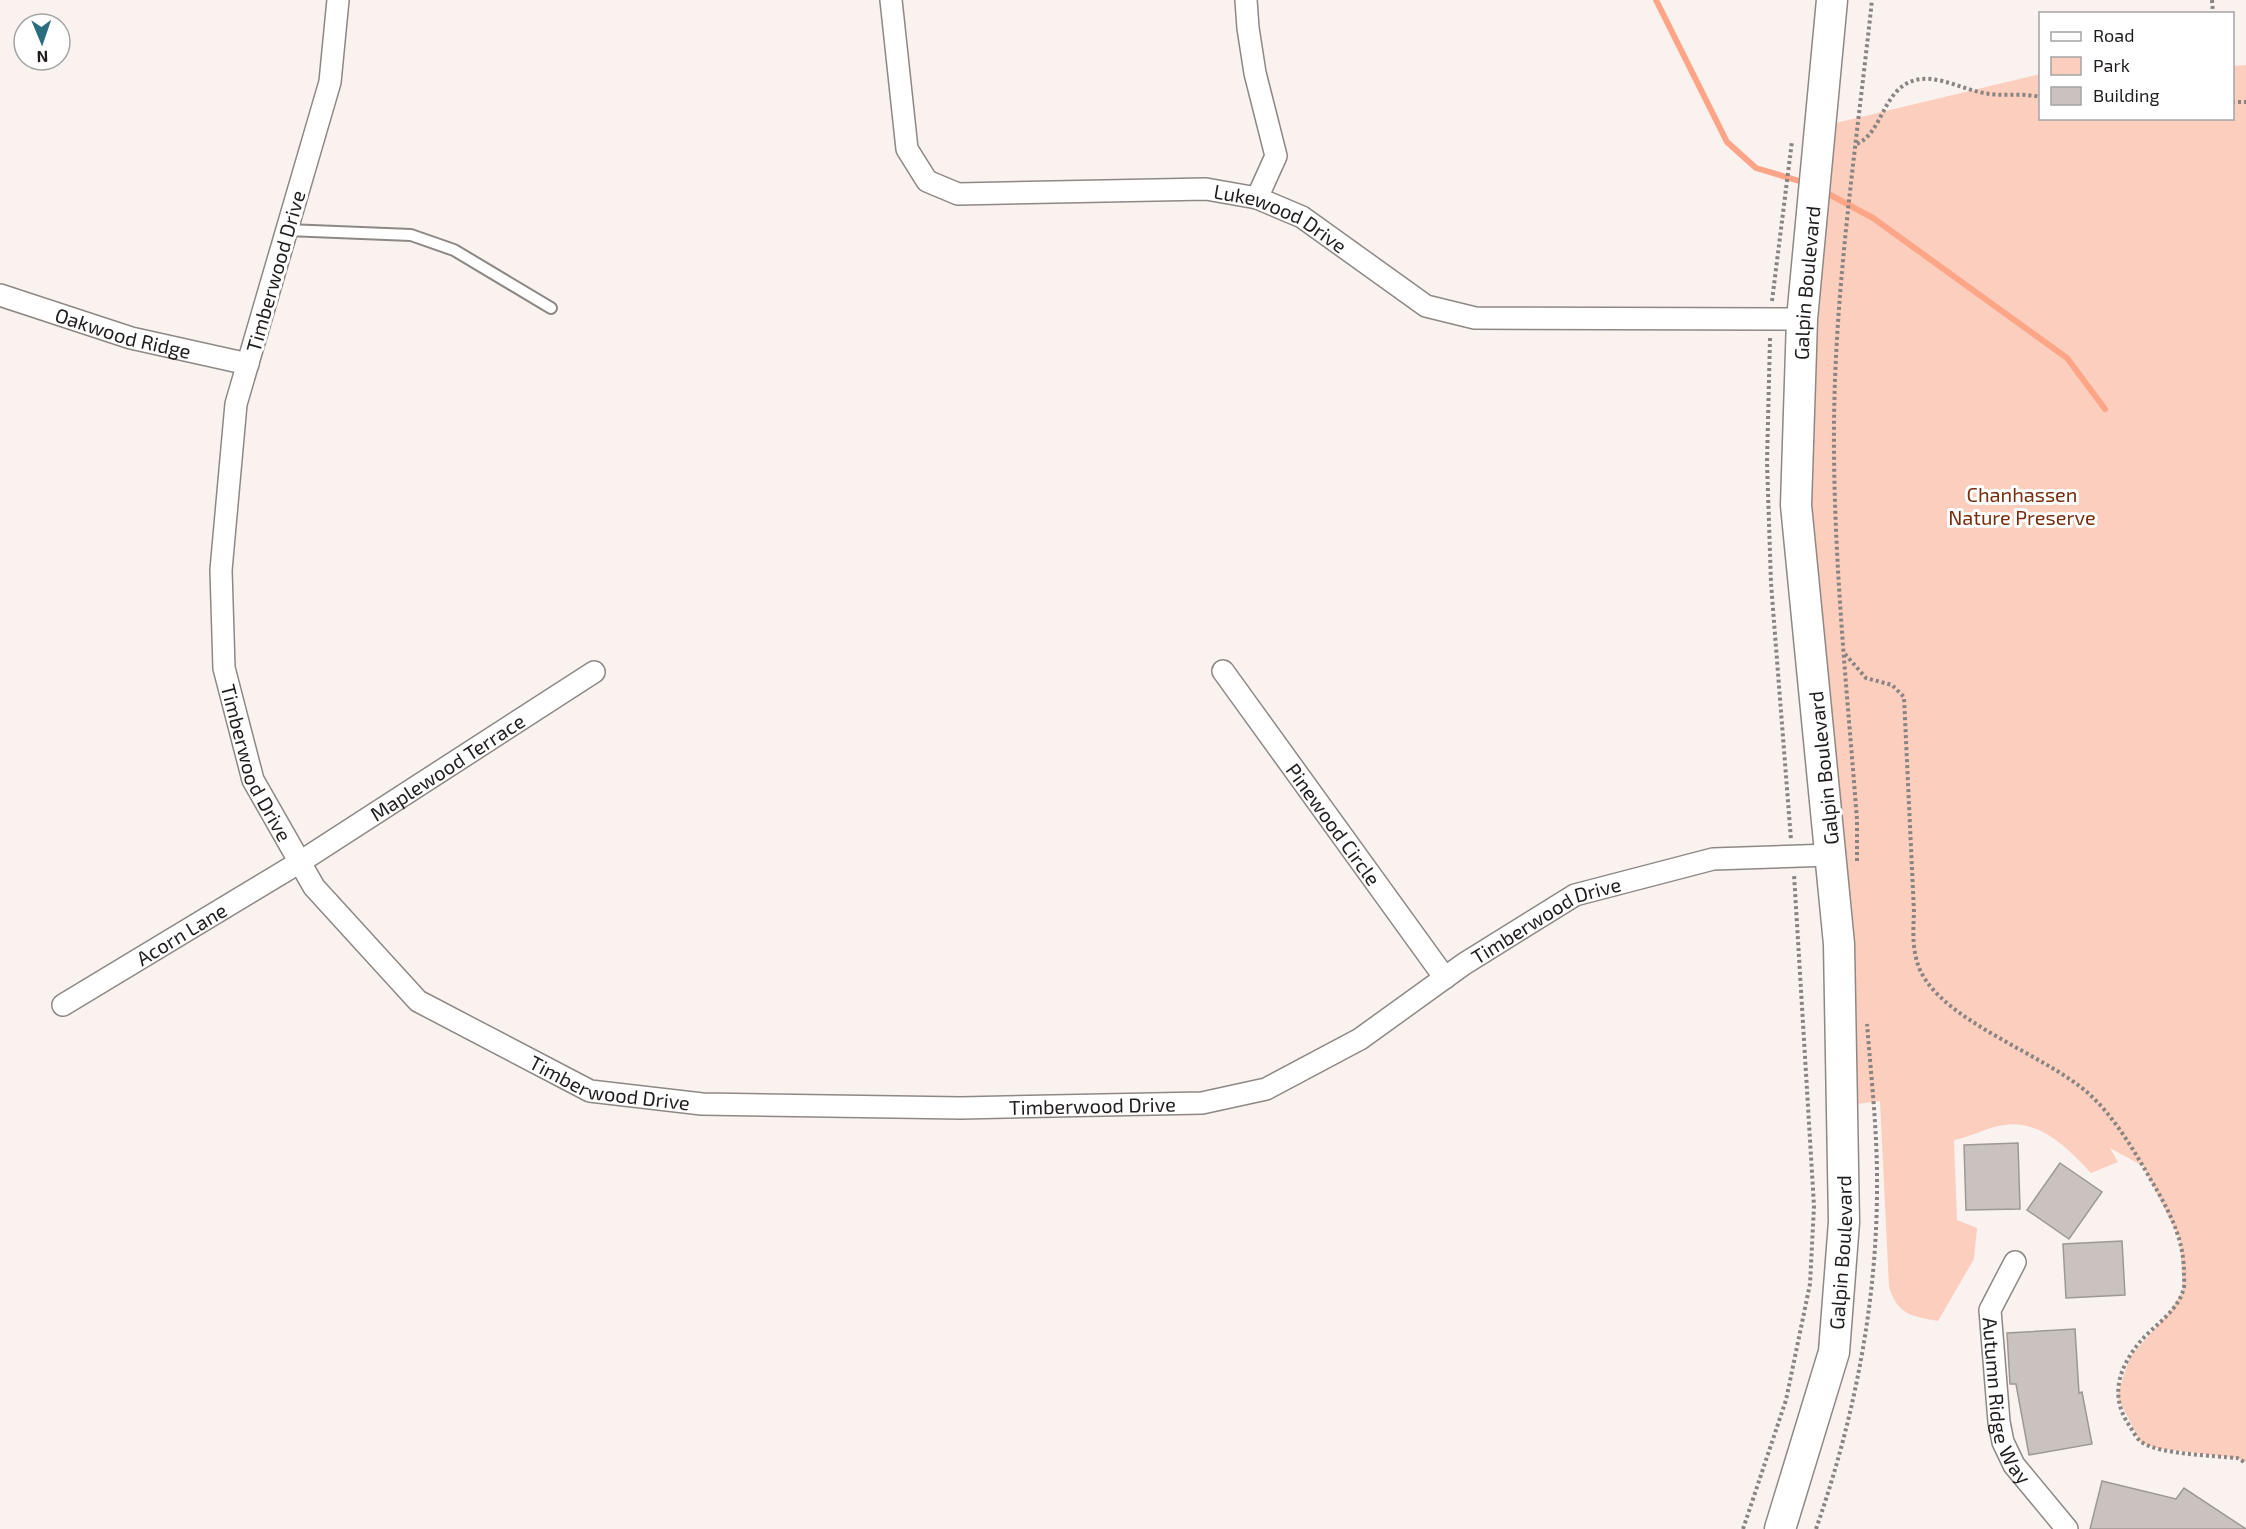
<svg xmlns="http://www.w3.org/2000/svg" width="2246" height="1529" font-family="'Exo 2',sans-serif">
<rect width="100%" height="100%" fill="#f9f2ef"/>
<path fill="#fbcebe" d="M2246,65V1463L2237,1458L2157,1448L2141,1443L2117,1396L2130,1357L2169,1313L2183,1291L2180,1239L2143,1166L2110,1148L2118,1162L2091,1173C2067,1147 2038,1117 1999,1126C1984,1129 1970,1137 1954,1140L1957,1220L1977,1228L1974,1259L1938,1321C1911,1316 1898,1315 1889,1287L1880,1101L1842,1106L1796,505L1819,127L2040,74V118H2232L2233,66Z"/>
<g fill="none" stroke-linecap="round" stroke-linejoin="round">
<path stroke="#fda586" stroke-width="6" d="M1656,0L1727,142L1756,168L1806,183
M1823,191L1873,218L2067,358L2105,409"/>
</g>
<path fill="#c9c2bf" stroke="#9e9895" stroke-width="1.5" d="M2018,1143L2020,1209L1966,1210L1964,1145Z
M2060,1163L2102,1192L2069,1239L2027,1210Z
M2122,1241L2125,1295L2066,1298L2063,1244Z
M2075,1329L2079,1393L2082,1392L2092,1444L2029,1455L2016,1384H2010L2007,1333Z
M2102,1481L2176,1499L2184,1488L2246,1529H2090Z"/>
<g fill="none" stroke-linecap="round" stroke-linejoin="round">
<g stroke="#8e8885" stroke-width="14">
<path id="lane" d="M287,230L411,235L454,250L551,308"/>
</g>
<g stroke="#8e8885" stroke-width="24">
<g id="street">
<path id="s1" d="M338,0L330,82L236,404L221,570L224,668L253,780L314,887L418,1001L590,1091L702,1104L961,1108L1202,1103L1266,1089L1360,1039L1464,964L1575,895L1713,859L1831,855"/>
<path id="s2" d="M891,0L907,149L927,181L958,194L1206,189L1257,198L1302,217L1426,306L1475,318L1802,319"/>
<path d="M1246,0L1248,28L1255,73L1276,156L1257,198"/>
<path id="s3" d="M0,295L131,338L248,364"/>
<path id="s4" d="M1223,671L1445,978"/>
<path id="s5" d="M63,1005L300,862L594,672"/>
<path id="s6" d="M2015,1262L1990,1310L1999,1422L2003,1442L2014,1465L2067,1529"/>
</g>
</g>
<g stroke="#8e8885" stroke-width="33">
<g id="secondary">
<path id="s7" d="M1780,1529L1834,1352L1844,1222L1839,944L1796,505L1802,319L1832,0"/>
</g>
</g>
<path stroke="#898482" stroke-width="4" stroke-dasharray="3 3" stroke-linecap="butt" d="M2212,0L2213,14
M2232,102H2246
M1857,144C1878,134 1881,107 1898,90C1925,64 1960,91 1990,94C2007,96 2024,93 2040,97
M1772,301L1792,141
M1770,338L1767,462L1771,583L1791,840
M1845,654L1866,678L1892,685L1904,697L1914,912C1913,932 1912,951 1920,970C1944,1022 2044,1054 2088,1093C2118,1120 2138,1158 2158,1192C2173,1219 2184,1243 2184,1273C2184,1278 2185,1286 2183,1291C2176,1313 2153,1326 2139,1343C2118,1369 2110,1397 2129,1425C2133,1431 2137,1440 2143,1443C2160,1454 2215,1456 2237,1458L2246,1463
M1857,861V820C1847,689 1833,557 1834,425C1835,284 1857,141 1872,0
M1743,1529L1786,1400L1810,1284L1814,1206L1794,874
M1816,1529C1855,1417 1878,1298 1877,1179C1877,1128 1871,1075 1867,1024"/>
<use href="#lane" stroke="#fff" stroke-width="10"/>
<use href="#street" stroke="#fff" stroke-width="21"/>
<use href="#secondary" stroke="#fff" stroke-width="30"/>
</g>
<g text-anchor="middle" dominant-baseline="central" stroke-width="6" stroke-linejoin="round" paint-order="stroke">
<g font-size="20" fill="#1f1c1b" stroke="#fff">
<text stroke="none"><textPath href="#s2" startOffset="550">Lukewood Drive</textPath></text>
<text transform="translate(275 271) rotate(-74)">Timberwood Drive</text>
<text stroke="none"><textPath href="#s7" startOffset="1257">Galpin Boulevard</textPath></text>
<text stroke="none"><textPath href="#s3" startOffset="129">Oakwood Ridge</textPath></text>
<text stroke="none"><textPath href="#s1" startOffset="783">Timberwood Drive</textPath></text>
<text stroke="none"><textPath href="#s5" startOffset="452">Maplewood Terrace</textPath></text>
<text transform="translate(1823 768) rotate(-96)">Galpin Boulevard</text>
<text stroke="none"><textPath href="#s4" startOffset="189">Pinewood Circle</textPath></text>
<text stroke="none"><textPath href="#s1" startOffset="2277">Timberwood Drive</textPath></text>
<text stroke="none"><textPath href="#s5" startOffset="138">Acorn Lane</textPath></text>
<text stroke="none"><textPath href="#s1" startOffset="1287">Timberwood Drive</textPath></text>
<text stroke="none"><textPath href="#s1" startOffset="1773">Timberwood Drive</textPath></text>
<text stroke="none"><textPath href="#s7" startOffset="285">Galpin Boulevard</textPath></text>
<text stroke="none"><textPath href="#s6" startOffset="147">Autumn Ridge Way</textPath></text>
</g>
<g font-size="20" fill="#792d0d" stroke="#fff">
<text x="2022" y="494">Chanhassen<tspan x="2022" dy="23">Nature Preserve</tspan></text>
</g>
</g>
<rect x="2039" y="12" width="195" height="108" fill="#ffffff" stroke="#a5a4a4" stroke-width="1.5"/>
<rect x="2051" y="32" width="30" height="9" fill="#ffffff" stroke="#a5a4a4" stroke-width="1.5"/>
<text x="2093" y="42" font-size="18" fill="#1f1c1b">Road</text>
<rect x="2051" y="57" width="30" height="18" fill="#fbcebe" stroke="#a5a4a4" stroke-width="1.5"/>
<text x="2093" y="72" font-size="18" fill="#1f1c1b">Park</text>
<rect x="2051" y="87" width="30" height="18" fill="#c9c2bf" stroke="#a5a4a4" stroke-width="1.5"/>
<text x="2093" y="102" font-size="18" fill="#1f1c1b">Building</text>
<g transform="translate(42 42) rotate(178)"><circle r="28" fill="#ffffff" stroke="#a5a4a4" stroke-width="1.5"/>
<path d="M0-4.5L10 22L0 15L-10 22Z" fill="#2b6d80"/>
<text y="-9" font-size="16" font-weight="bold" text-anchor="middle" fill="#1f1c1b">N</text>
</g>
</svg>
